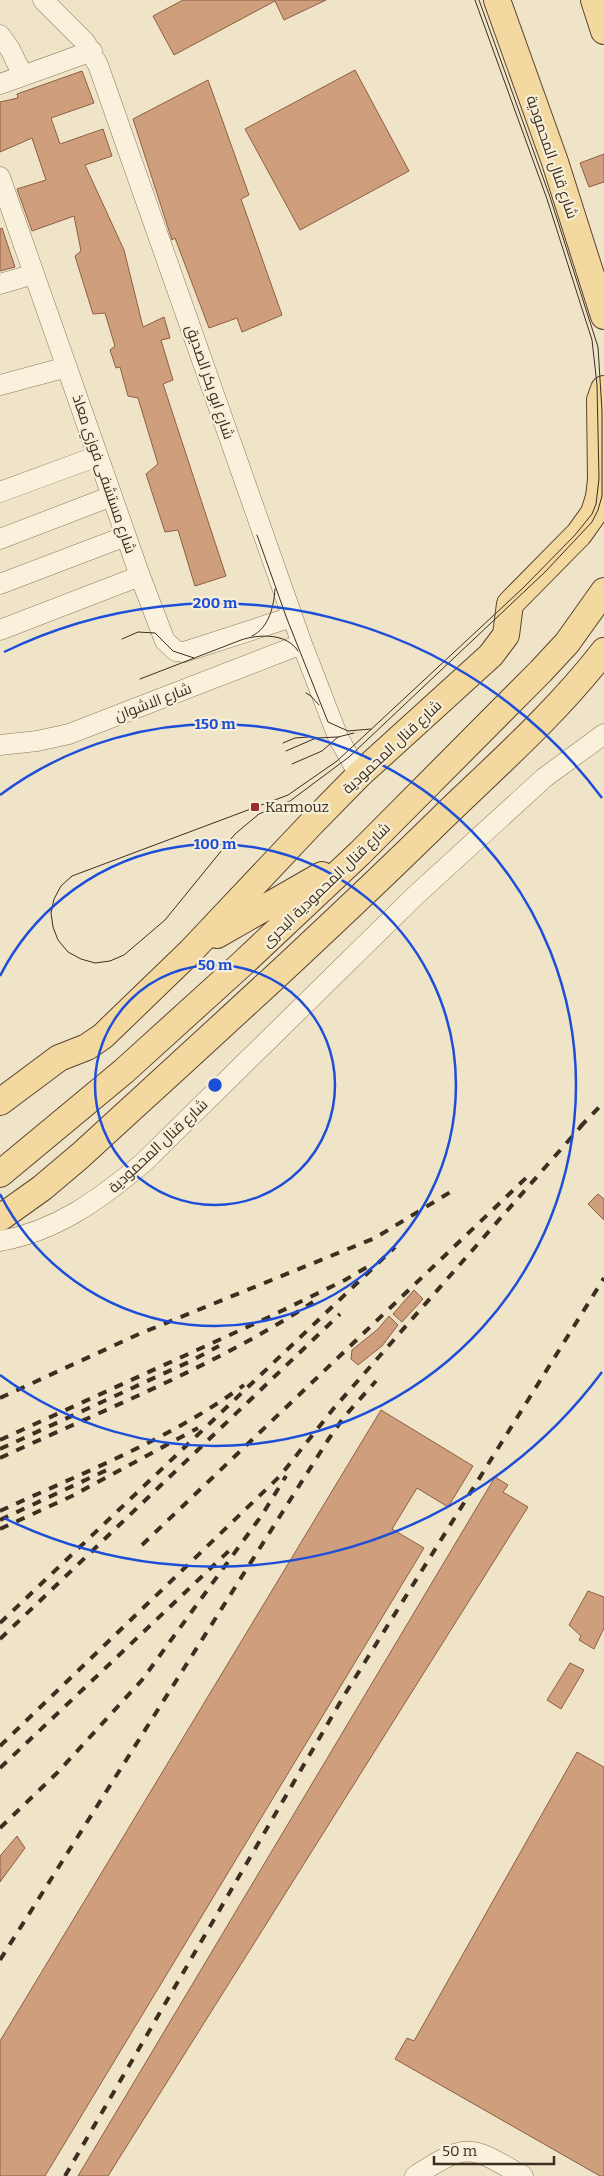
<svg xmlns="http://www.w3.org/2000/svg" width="604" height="2176" font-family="Bitter,Cairo,serif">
<rect width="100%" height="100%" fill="#f0e4c8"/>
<path fill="#cf9f7d" stroke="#8d5f41" d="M183,0H326L284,20L275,1L174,55L153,16Z
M355,70L409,171L300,230L245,129Z
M82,71L94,103L51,118L60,144L103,129L112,156L85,165L124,250L143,327L164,317L170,338L161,340L173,380L163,384L226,576L195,586L178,530L165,532L146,474L158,464L138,398L128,396L120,367L116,368L110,350L115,346L105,313L93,314L75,256L81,251L74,216L32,231L17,189L46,180L32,138L0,152V102L18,98L17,94Z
M208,80L249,195L241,199L282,315L242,332L237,318L209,328L175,238L172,240L133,119Z
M604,154V182L589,187L580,163Z
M2,228L15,267L0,271V229Z
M598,1194L604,1199V1220L588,1204Z
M414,1290L423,1299L402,1322L393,1314Z
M389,1316L398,1325L382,1346L358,1365L351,1359L352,1350L378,1329Z
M381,1410L473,1466L448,1507L417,1488L392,1529L424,1548L45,2176H0V2041Z
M495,1477L508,1485L503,1492L528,1507L108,2176H78Z
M588,1591L604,1597V1628L594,1649L579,1640L581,1636L569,1625Z
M570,1663L584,1670L561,1709L547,1700Z
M577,1752L604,1767V2176H600L395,2059L407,2038L414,2041Z
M17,1836L25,1848L0,1882V1856Z"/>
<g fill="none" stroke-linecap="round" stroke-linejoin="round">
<g stroke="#8d765c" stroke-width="21">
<path id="minor" d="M43,0L85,42L98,65L302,644L338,737L359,775
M0,35L10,49L23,76
M0,84L92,51
M0,177L140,576L165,641L176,651L184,652L292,617
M0,284L34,274
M0,385L67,367
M0,492L98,456
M0,539L112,496
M0,584L126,536
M0,630L140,576
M0,745L37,741L69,734L302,644
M0,1241C57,1231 100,1199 143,1163L416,895L544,778L604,734
M415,2176C468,2142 469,2145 523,2176"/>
</g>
<g stroke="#5b4430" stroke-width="28">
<path id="major" d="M497,0L555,162L604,316
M594,0L604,31
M217,935L322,875
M0,1102L59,1058L87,1047L103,1036L191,951L310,825L359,775L491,655L506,635L510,604L579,534L594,513L599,497L601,480L600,400L604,389
M0,1174L124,1071L242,964L360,853L541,671L567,643L604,591
M0,1218L42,1188L81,1155C203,1043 325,933 443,817C498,764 557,712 604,651"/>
</g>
<use href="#minor" stroke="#faf1dc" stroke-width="20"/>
<use href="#major" stroke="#f3d9a0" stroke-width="26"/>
<path stroke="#3d2e20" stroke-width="1" d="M475,0L547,199L592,340L597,385L599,479L596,504L592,514L575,535L523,588L337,761L288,795L72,876L61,886L54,899L51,913L53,927L58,940L68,952L81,959L95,963L110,961L124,955L165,920L235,834L259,814L290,801L349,757L545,572L592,522L598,510L602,496V411L598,347L550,197L479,0
M257,535L287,619L328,722L348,731L371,729
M252,636C269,628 274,606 275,589
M122,639L138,632L155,633L173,651L194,658
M140,679L241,640C259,634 287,633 298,651
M306,693L311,696L319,705
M283,743L295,738L308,737
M286,751L316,738L338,737
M292,764L322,751L338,737L354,733"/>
<path stroke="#3d2e20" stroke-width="4" stroke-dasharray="9 9" stroke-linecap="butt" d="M580,1127L604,1102
M0,1398L139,1334L375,1238L457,1188
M0,1440L267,1318L345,1280L369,1266
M0,1449L193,1360L219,1346
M0,1458C105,1409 216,1366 313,1302
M0,1511C82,1473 171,1439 244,1385
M0,1520L109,1469
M0,1529L72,1496L198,1428
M142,1545L527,1177
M0,1623L395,1247
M0,1639L340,1314
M0,1746L280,1476L334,1408L584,1123
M0,1768L234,1546
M0,1828L58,1772L142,1680L262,1515L286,1476
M0,1960L328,1440L344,1417L376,1381
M65,2176L345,1694L604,1278"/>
</g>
<g fill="none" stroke="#1d4ed8" stroke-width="2.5">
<circle cx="215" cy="1085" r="120"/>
<path d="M0 976A241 241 0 1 1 0 1194"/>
<path d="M0 795A361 361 0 1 1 0 1375"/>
<path d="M602 1372A482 482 0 0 1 4 1518M4 652A482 482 0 0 1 602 798"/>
</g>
<rect fill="#9e2a2b" stroke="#f7eed8" stroke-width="2" x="250" y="802" width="10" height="10" rx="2.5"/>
<g text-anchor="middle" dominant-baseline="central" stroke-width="4.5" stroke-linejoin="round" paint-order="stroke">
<g font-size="15" fill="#3d2e20" stroke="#f7eed8">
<text transform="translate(552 157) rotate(71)">شارع قنال المحمودية</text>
<text transform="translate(210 382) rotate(71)">شارع ابو بكر الصديق</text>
<text transform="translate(104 474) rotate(71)">شارع مستشفى فوزي معاذ</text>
<text transform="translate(153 702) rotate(-21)">شارع الاشوان</text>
<text transform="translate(392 747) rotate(-43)">شارع قنال المحمودية</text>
<text transform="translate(326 885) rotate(-44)">شارع قنال المحمودية البحرى</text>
<text transform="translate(158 1146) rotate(-43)">شارع قنال المحمودية</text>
</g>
<g font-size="15" fill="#3d2e20" stroke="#f7eed8" text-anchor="start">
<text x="265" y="807">Karmouz</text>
</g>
</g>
<circle cx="215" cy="1085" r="8" fill="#1d4ed8" stroke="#f7eed8" stroke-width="2.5"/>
<g font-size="15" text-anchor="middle" font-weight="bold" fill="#1d4ed8" stroke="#f7eed8" stroke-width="4.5" stroke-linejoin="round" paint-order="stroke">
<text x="215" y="608">200 m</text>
<text x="215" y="729">150 m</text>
<text x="215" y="849">100 m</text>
<text x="215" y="970">50 m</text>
</g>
<path d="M434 2156v8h120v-8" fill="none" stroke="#3d2e20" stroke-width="2.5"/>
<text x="442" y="2156" font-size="15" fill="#3d2e20" stroke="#f7eed8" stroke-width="4" paint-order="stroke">50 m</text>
</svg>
